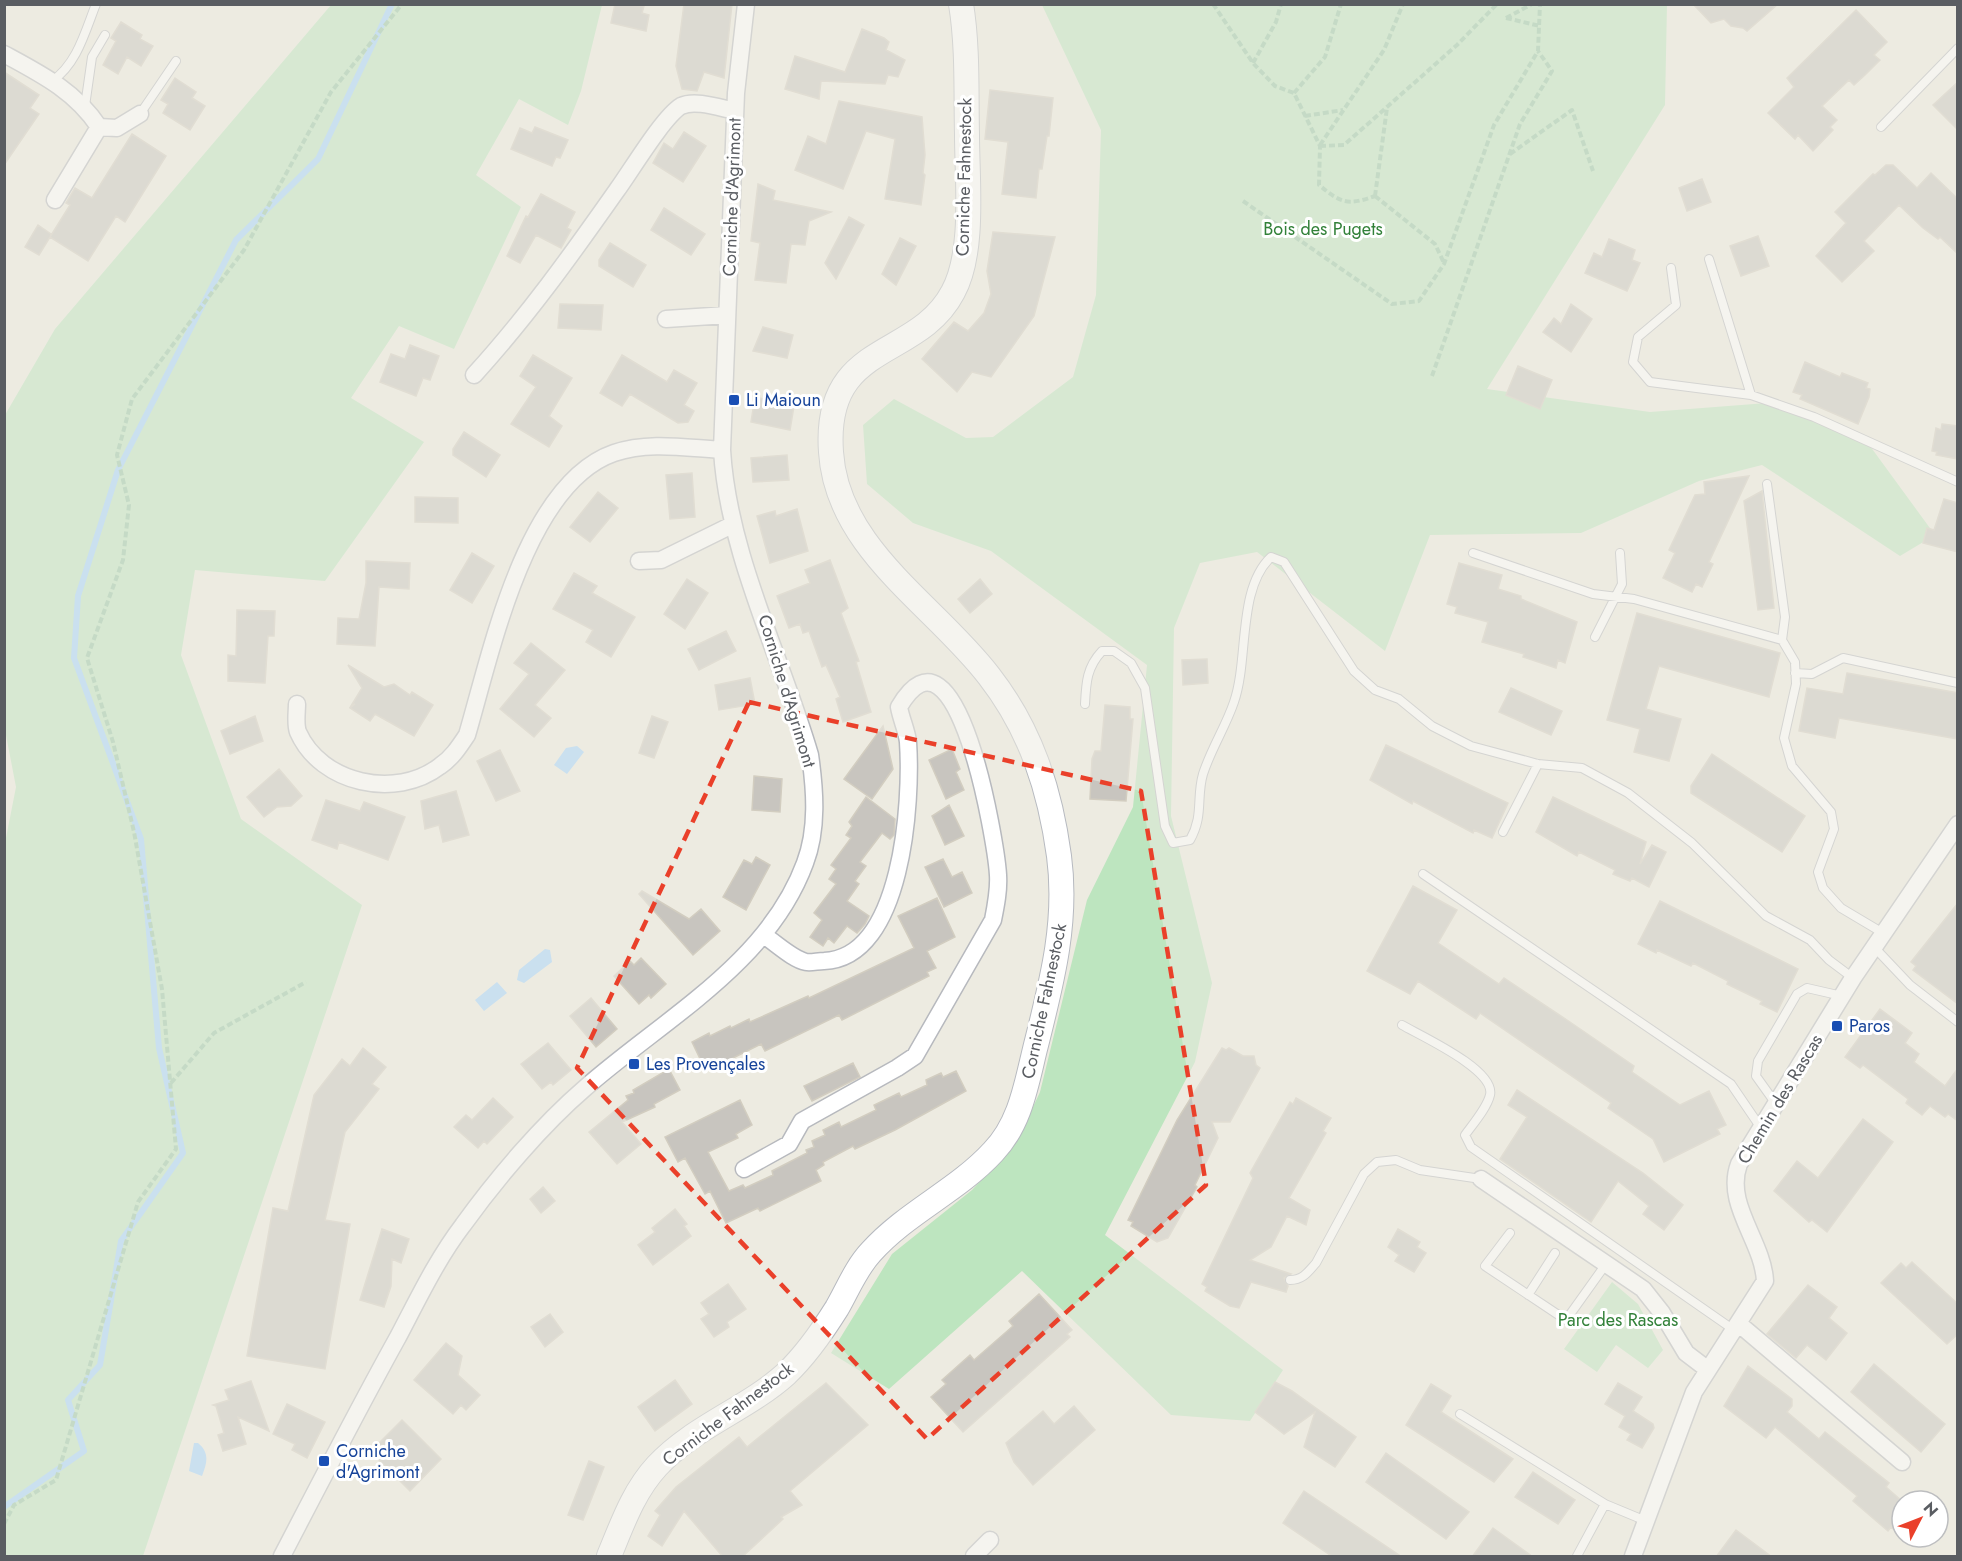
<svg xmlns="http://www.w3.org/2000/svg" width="1962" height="1561" font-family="Jost,sans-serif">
<rect width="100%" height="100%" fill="#edebe1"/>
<path fill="#bde5bf" d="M331,5H602L581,91L568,125L519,99L476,175L521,207L454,349L399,326L351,398L424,442L325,581L195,570L181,655L241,819L362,905L143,1556H5L4,848L16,787L4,725L5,415L55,329Z
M1042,5H1667L1665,105L1487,389L1650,412L1781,402L1870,446L1935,535L1900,556L1762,465L1699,481L1581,533L1430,535L1385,651L1257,552L1200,563L1174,628L1171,816L1212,983L1195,1062L1105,1235L1283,1370L1250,1421L1171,1415L1022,1271L889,1389L831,1353L892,1254L972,1190L1016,1143L1040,1092L1087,900L1133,807L1147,665L991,551L913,523L867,484L863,425L894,399L966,438L993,437L1073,377L1096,295L1101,130Z
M1612,1282L1638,1304L1663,1350L1648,1368L1616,1345L1597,1372L1564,1349Z"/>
<path fill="#9fd2ff" d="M577,746L584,752L567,774L554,765L566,748Z
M545,949L550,950L552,962L524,983L517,980L519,970Z
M497,982L507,993L484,1011L475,1000Z
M194,1443H198C210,1453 207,1463 202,1476L189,1471Z"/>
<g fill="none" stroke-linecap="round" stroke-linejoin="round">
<path stroke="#9fd2ff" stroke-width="6" d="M4,1507L84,1451L68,1400L100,1365L121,1241L183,1153L159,1048L141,839L74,658L78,596L118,470L236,240L318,159L392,4"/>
</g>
<path fill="#c8c5bf" stroke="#d2cdc0" stroke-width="1.5" d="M615,4L644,6L642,13L649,15L646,31L611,23Z
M684,4H732L724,78L704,72L697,91L682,89L676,66Z
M1693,4H1778L1747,31L1743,28L1731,26L1724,19L1711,23Z
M1856,10L1887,42L1874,55L1880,60L1865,75L1854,85L1849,80L1822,106L1837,120L1830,127L1833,130L1813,151L1798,135L1795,139L1768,113L1794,87L1787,78Z
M121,22L142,35L140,39L153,46L141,66L127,57L118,74L103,65L116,41L111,38Z
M862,29L884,38L889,42L886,50L905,60L898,77L888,75L885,84L821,81L819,99L785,89L795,56L845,72Z
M4,72L39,95L30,108L39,114L4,165Z
M175,78L196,92L192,98L205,106L190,130L163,113L168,104L161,100Z
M1958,82V130L1933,105Z
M990,90L1053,98L1049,136H1047L1042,169H1039L1036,198L1002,194L1008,142L985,139Z
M839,101L922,117L925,155L923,173L925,175L921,205L885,199L895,139L866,131L843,189L795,170L808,136L826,144Z
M535,127L568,140L560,158L556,157L552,166L511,149L520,128L532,133Z
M684,132L706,146L683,182L653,163L664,143L673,149Z
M132,134L166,156L125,222L116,216L88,261L50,237L39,255L25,247L38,225L51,234L50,237L70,205L66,203L75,188L92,198Z
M1886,165H1893L1917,188L1931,173L1958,199V254L1940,237L1938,239L1923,228L1899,205L1864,241L1874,251L1842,282L1816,256L1846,223L1835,212L1873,174L1875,175Z
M1702,179L1711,202L1687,211L1679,188Z
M758,184L775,191L773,200L831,212L809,221L805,245L791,244L786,283L755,280L760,243L751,241Z
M541,194L575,212L567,228L571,230L561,248L536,235L520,263L507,256L526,216L528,217Z
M664,208L705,234L691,255L651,230Z
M849,217L864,225L836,279L825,263Z
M993,232L1055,237L1034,316L991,377L972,372L957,392L922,359L954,322L968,331L984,313L991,294L987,271Z
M1758,236L1769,266L1741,276L1730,246Z
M900,238L916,246L896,285L882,274Z
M1609,239L1635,250L1632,260L1640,263L1627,291L1585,273L1594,253L1602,257Z
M610,243L646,265L633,287L599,266V260Z
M560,304L603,305L601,330L558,328Z
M1571,304L1592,319L1571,352L1543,332L1554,318L1561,324Z
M763,327L793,335L787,358L753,351Z
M410,345L439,356L430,380L423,378L416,396L380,382L391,354L405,359Z
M533,355L572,378L549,416L562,426L549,447L511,424L536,387L520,376Z
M622,355L667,382L674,370L697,383L684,405L694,411L688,422L678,423L630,394L622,406L600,393Z
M1805,362L1840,377L1842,373L1868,383L1866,388L1870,389L1869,397L1858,424L1800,399L1802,395L1793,392Z
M1518,366L1552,380L1540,409L1506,395Z
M755,397L794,406L790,430L751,422Z
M1942,424L1958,426V459L1936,455L1937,452L1932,451L1936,428L1941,430Z
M464,432L500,455L486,477L453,455V449Z
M787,455L789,480L753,482L751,458Z
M692,473L695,517L670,519L666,475Z
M1749,476L1709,562L1713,564L1702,587L1696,584L1692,592L1663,578L1675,553L1669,550L1695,495L1705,494L1704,482Z
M1762,491L1774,608L1758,610L1744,501Z
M598,492L618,508L590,542L570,527Z
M415,497L458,498V523L415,522Z
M1944,499L1958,503V552L1923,543L1927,528L1934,530Z
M797,509L808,551L770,563L757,516L775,511L776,516Z
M472,553L494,566L472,603L450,590Z
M830,560L848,608L841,613L859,661L856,662L871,712L843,722L836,699L840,697L826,665L822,667L809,631L803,633L800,624L789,628L777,596L810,583L805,570Z
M366,561L410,563L409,589L379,587L375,646L337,644L338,618L359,619L366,583Z
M1459,563L1502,575L1498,589L1521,596V599L1577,622L1565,663L1558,660L1556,668L1523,657L1524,654L1482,642L1488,622L1455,613L1457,607L1447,604Z
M574,573L597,586L592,593L635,617L611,657L586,642L593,630L553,609Z
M687,579L708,593L685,629L664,614Z
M980,579L992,594L970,613L958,599Z
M237,610L275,611L274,636H268L265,683L228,681V655L236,656Z
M1637,613L1780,653L1769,697L1659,666L1646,709L1681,719L1669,761L1634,752L1640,729L1607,720Z
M726,631L736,651L699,670L688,649Z
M531,643L565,670L535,705L551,718L534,737L500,709L529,674L514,663Z
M1207,659L1208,683L1183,685L1182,660Z
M348,665L384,687L394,684L410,695L412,692L433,705L414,736L375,714L370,721L350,708L355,704L351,706L362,688Z
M1847,673L1958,693V739L1839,718L1835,738L1799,731L1807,688L1843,694Z
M750,678L755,704L719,710L715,685Z
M1511,688L1562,711L1551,735L1499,712Z
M1105,705L1130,707V719H1133L1126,801L1090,799L1092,759L1095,751H1101Z
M255,716L263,741L230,754L221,731Z
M652,716L668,722L654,758L639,753Z
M883,726L893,769L872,799L844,779Z
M1386,745L1508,803L1492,838L1474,830L1473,833L1413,801L1412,804L1370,780Z
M952,749L960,769L956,772L964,790L946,799L929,760Z
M500,750L520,791L496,801L477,761Z
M1712,754L1805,816L1782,852L1691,793V786Z
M279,769L302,796L291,806L277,807L264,817L247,797Z
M754,776L782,779L780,812L752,810Z
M456,791L469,835L443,842L439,825L425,829L421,801Z
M866,797L895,819L894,835L890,839L882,833L860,862L866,866L855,881L859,884L847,901L869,916L865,924L857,933L847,926L834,943L828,938L823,946L810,937L822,920L814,913L836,884L829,879L836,869L831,865L851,838L846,835L852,826L849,822Z
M1553,797L1646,842L1640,864L1652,845L1666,852L1649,887L1632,878L1630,881L1613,874L1615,870L1579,852L1577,856L1536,832Z
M326,800L360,811L364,802L405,817L388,860L339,842L337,849L312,840Z
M949,805L964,836L945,845L932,816Z
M756,857L770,865L746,910L723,897L744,860L752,864Z
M943,859L952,877L962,872L972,893L944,907L925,867Z
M1413,886L1457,910L1438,943L1499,984L1504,978L1570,1022L1634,1066L1632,1072L1680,1105L1709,1091L1726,1125L1717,1129L1720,1134L1664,1162L1653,1139L1608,1108L1611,1103L1480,1013L1476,1019L1418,981L1410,994L1367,971Z
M642,891L689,919L701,909L720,931L693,955L639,894Z
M937,898L955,937L927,951L936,968L927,972L929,976L842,1020L839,1015L765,1051L761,1044L723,1063L720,1059L704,1067L692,1042L709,1033L710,1036L730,1026L731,1028L749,1019L750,1022L808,996L809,998L914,948L898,916Z
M1660,901L1798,969L1777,1012L1760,1004L1762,1001L1727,984L1728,981L1693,963L1691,966L1657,950L1656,953L1638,944Z
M1958,903V1004L1913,970L1916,966L1911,962Z
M641,958L666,984L651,998L649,995L639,1004L614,976L630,961L634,965Z
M591,998L617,1029L596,1047L570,1016Z
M1880,1009L1912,1033L1905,1043L1919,1054L1914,1062L1945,1086L1958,1068V1121L1948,1114L1945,1117L1930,1106L1922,1115L1906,1103L1908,1099L1863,1065L1860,1068L1845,1057Z
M548,1043L571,1070L553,1085L551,1082L542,1089L521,1064Z
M363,1048L386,1067L372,1084L379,1089L345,1132L325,1220L350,1224L325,1369L247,1356L273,1208L288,1211L314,1095L342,1059L350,1066Z
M1222,1048L1226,1050L1229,1048L1243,1056H1254L1256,1065L1260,1068L1230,1122H1212L1218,1138L1195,1185L1197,1187L1168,1238L1157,1242L1131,1226L1133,1222L1128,1220L1177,1120Z
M853,1063L860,1077L812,1101L804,1086Z
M669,1069L680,1090L654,1104L655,1107L622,1122L641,1144L617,1164L589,1132L628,1100L626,1096L634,1093L633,1090Z
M956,1071L966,1091L895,1130L855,1149L853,1146L823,1162L824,1165L816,1170L821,1181L760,1211L758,1208L726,1223L710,1191L705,1194L685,1158L678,1162L665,1137L740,1100L752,1125L736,1134L738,1138L708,1152L729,1191L743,1185L745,1188L773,1175L772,1171L807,1153L806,1150L814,1147L812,1141L825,1135L823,1130L839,1122L841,1127L876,1110L874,1105L899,1093L901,1097L927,1085L926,1080L941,1073L943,1077Z
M1517,1090L1643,1173L1683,1205L1664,1230L1643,1214L1649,1206L1618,1181L1591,1222L1500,1159L1527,1117L1508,1105Z
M493,1098L513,1117L487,1144L484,1141L478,1148L454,1127L466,1115L472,1120Z
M1296,1098L1331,1118L1323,1131L1326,1133L1289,1198L1310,1210L1306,1225L1287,1216L1271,1247L1250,1260L1291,1274L1284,1278L1288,1286L1286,1292L1251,1282L1239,1308L1230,1306L1205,1291L1207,1287L1202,1284L1253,1178L1250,1173L1290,1102L1293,1104Z
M1863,1119L1893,1142L1827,1232L1812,1220L1809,1222L1774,1191L1797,1161L1818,1178Z
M543,1187L555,1201L541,1213L530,1199Z
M675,1209L687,1224L684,1226L691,1236L653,1265L638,1245L655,1232L652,1228Z
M382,1229L409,1239L401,1263L392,1259L391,1286L384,1307L360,1300Z
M1398,1229L1420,1242L1417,1247L1426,1253L1414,1272L1395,1261L1399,1255L1388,1247Z
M1912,1262L1958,1304V1334L1947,1344L1881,1283L1901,1263L1906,1268Z
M728,1284L746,1309L727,1322L729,1327L714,1337L701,1319L709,1314L701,1303Z
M1808,1285L1837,1307L1829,1318L1847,1333L1826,1360L1807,1345L1796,1358L1767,1334Z
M1039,1294L1072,1330L1067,1334L1070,1337L963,1432L931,1397L946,1384L942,1380L970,1355L974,1360L1013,1326L1009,1321Z
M550,1314L563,1332L545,1347L531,1327Z
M446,1343L462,1356L458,1375L480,1395L466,1410L461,1405L453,1414L414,1380Z
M1874,1364L1945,1424L1921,1452L1851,1392Z
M1748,1366L1792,1399V1406L1787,1412L1819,1439L1825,1432L1889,1483L1886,1487L1902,1501V1537L1891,1527L1888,1531L1853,1501L1857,1496L1775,1427L1766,1438L1724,1406Z
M675,1380L692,1404L655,1431L638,1407Z
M251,1381L269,1431L238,1417L246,1444L223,1451L218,1435L224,1433L216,1406L213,1405L229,1400L225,1390Z
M1275,1382L1292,1391L1356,1437L1335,1467L1304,1447L1315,1412L1284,1434L1255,1412Z
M826,1383L868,1425L790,1491L802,1505L781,1517L783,1519L742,1557H723L684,1511L662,1546L648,1536L660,1515L655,1511L676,1487L739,1437L747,1447Z
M1618,1383L1642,1397L1633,1411L1653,1424L1654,1428L1642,1448L1627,1440L1631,1434L1619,1427L1625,1416L1605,1404Z
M1431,1384L1451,1396L1441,1412L1513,1459L1494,1482L1406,1425Z
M287,1404L325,1422L307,1458L292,1450L295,1444L273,1434Z
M1074,1406L1095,1430L1033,1485L1014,1462L1006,1443L1043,1411L1054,1424Z
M402,1420L441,1459L410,1491L374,1455L381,1448L378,1444Z
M1386,1453L1469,1512L1446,1539L1366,1482Z
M589,1461L604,1467L583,1520L568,1515Z
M1533,1472L1575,1500L1558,1524L1515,1497Z
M1304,1491L1402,1557H1333L1283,1523Z
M1493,1528L1533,1557H1472Z
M1736,1530L1772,1557H1716Z"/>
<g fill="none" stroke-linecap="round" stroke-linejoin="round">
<g stroke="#b7b9be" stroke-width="10">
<path id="lane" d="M52,81C77,64 85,32 96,4
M85,106L92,57L105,35
M140,114L176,61
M1881,127L1958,48
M1709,259L1751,395
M1671,268L1676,305L1638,337L1633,362L1650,382L1751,395L1814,417L1958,482
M1767,484L1785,617L1782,640
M1473,553L1593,594L1634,599L1782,640L1795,662L1796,684L1784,738L1792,766L1831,812L1834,829L1818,872L1823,888L1841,908L1883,933
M1595,637L1622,584L1620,553
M1795,673L1812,674L1843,658L1958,683
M1085,704C1086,682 1087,667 1102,651H1114L1131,663L1145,688L1165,826L1173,843L1190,840C1204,815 1196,798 1203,774C1211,749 1226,726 1234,702C1249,659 1237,589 1271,557L1284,562L1354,671L1375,690L1399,699L1432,726L1471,746L1538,764L1582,768L1628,793L1692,843L1766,916L1810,940L1829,960L1853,978
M1503,832L1538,764
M1423,874L1731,1084L1761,1128
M1874,947L1910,985L1958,1022
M1402,1025C1421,1036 1496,1070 1490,1095C1487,1108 1473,1124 1465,1135L1471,1147L1734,1330
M1776,1104L1756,1076L1758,1061L1797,994L1807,988L1842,996
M1510,1233L1485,1266L1566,1320L1606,1264
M1290,1280C1303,1280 1308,1272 1316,1263L1364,1174L1377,1162L1396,1160L1420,1170L1481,1179
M1528,1295L1555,1253
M1460,1414L1605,1504L1646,1521
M1577,1556L1605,1504"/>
</g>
<g stroke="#b7b9be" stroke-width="19">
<path id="street" d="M4,54C41,74 75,91 99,127L55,200
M99,127L117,128L140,114
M666,319L727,315
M474,375C527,317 572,254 617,190C631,171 663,117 681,106C695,99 720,108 735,111
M639,561L661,560L732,525
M297,704C297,712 295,724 298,732C321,784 396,800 440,766C452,758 459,747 467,735C491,654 525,484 614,453C649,441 686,448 722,450
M744,1169L789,1144L802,1121L897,1068L915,1056L993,920C996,905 999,890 998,875C996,842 957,607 899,707C901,719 907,731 908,742C912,801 903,958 824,961C818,961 811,963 806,962C792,959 775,942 763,935
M1481,1179L1643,1289L1662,1313L1686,1353L1707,1369
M1739,1324L1902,1462
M282,1556C320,1483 358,1409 398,1337C418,1299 437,1259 463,1225C496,1179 542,1125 585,1088C662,1020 768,964 805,863C818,829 815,790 810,755C781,656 728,553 722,450L736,93L746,4
M974,1556L990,1540
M1633,1556L1694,1392L1765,1281C1763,1241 1724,1204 1739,1164L1853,978L1958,824"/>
</g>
<g stroke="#b7bac0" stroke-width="26">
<path id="secondary" d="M609,1556C622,1525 633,1492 657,1466C693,1427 747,1409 786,1374C806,1355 822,1332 837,1308C848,1289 856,1268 871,1252C907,1212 957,1191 993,1152C1020,1124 1026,1086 1035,1049C1051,985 1068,923 1059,856C1050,790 1031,730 989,676C935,605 837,549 831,452C823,340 917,361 953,292C975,252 967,180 967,135C966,92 968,47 961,4"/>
</g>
<path stroke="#96c6a5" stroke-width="4" stroke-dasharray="6 3" stroke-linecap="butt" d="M1213,4L1253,63L1275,86L1294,93L1320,146L1319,185C1341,203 1347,206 1375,196
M1506,18L1540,26
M1506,18L1532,4
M1253,63L1276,22L1281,4
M1294,93L1325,57L1341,4
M1305,116L1343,110
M1320,145L1384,50L1403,4
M1320,146L1344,145L1457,45L1497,4
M1510,154L1572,110L1593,171
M1375,196L1435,244L1444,263
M1375,196L1387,108
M1243,201L1392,304L1419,301L1444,264L1494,125L1538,51L1540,4
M1432,376L1520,124L1552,71L1538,51
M171,1083L214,1033L306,982
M4,1524L14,1505L56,1480L138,1202L176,1149L162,989L134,832L113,742L87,658L123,560L129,505L117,455L132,399L244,250L331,92L402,4"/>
<use href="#lane" stroke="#fff" stroke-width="8"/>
<use href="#street" stroke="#fff" stroke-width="16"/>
<use href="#secondary" stroke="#fff" stroke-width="24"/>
</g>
<path d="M0 0H1962V1561H0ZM749,702L1141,791L1206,1185L927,1439L577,1068Z" fill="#edebe1" fill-opacity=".55" fill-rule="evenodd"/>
<path fill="none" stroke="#ea402a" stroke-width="4.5" stroke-dasharray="12 8" stroke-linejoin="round" d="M749,702L1141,791L1206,1185L927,1439L577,1068Z"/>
<g fill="#1a4fb4" stroke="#fff" stroke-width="2">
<rect x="728" y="394" width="12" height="12" rx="3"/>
<rect x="1831" y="1020" width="12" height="12" rx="3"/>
<rect x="628" y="1058" width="12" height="12" rx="3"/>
<rect x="318" y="1455" width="12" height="12" rx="3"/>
</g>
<g text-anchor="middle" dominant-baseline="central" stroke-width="6" stroke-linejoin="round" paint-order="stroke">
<g font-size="18" fill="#5a5d62" stroke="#fff">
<text transform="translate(964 177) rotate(-89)">Corniche Fahnestock</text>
<text transform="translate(732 197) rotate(-88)">Corniche d'Agrimont</text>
<text transform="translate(787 691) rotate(73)">Corniche d'Agrimont</text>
<text transform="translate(1044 1001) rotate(-78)">Corniche Fahnestock</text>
<text transform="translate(1780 1099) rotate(-59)">Chemin des Rascas</text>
<text transform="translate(728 1414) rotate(-37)">Corniche Fahnestock</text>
</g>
<g font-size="18" fill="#328139" stroke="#fff">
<text x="1323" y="229">Bois des Pugets</text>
<text x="1618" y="1320">Parc des Rascas</text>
</g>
<g font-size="18" fill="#164399" stroke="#fff" text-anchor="start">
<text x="746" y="400">Li Maioun</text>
<text x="1849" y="1026">Paros</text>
<text x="646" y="1064">Les Provençales</text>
<text x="336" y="1451">Corniche<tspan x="336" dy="21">d'Agrimont</tspan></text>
</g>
</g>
<rect width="1962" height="1561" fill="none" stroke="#5a5d62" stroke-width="12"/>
<g transform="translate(1920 1519) rotate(48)"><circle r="28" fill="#ffffff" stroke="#bdbec0" stroke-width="1.5"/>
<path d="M0-4.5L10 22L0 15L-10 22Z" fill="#ea402a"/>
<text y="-9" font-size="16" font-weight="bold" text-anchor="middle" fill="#5a5d62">N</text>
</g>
</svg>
